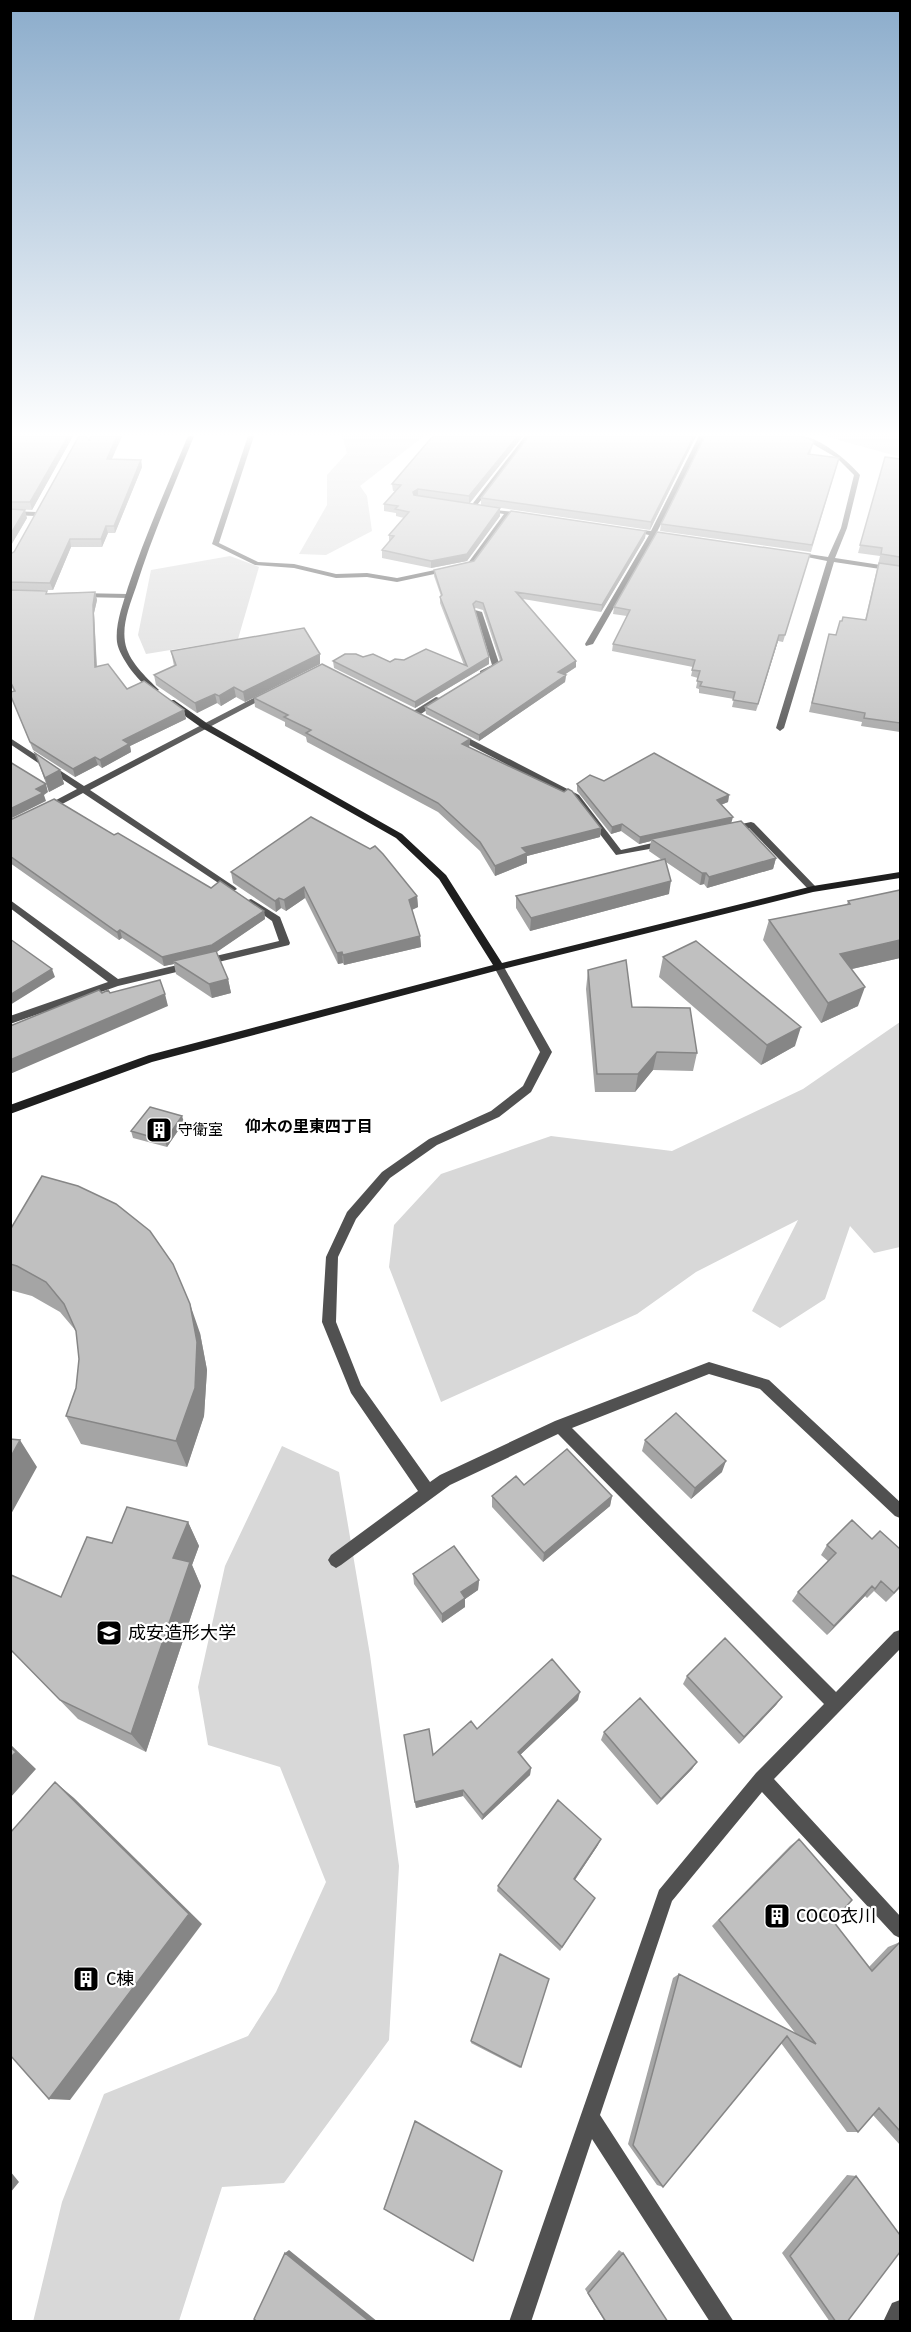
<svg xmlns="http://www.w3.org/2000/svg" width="911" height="2332" font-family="'Fira Sans','Noto Sans JP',sans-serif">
<rect width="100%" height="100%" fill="#fff"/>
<path fill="#d8d8d8" d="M342,436H424L360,486L367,496L372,531L326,555L299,554L327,505V475L347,453Z
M824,436H900V457Z
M230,556L259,567L238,639L146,654L138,635L151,570Z
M900,1022V1247L874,1253L850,1226L825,1299L780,1328L752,1311L798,1220L696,1272L637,1314L441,1402L389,1267L394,1225L441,1174L551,1136L672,1151L803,1089Z
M282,1446L339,1472L370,1655L399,1866L389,2040L284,2183L222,2187L179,2321L33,2322L62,2202L104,2094L248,2036L276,1992L326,1882L280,1767L208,1745L198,1687L225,1566Z"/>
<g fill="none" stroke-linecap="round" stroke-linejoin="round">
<path fill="#515151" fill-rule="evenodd" d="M248,436H254L219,543L258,562L294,564L336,574L367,573L397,578L468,563L504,514L484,511V509L525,513L528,515L525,517L510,515L472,566L397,582L367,577L336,578L294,568L255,565L212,544Z
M525,436H531L474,509H470V507Z
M699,436H705L657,532L674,536L671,538L655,536L593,644L586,646L585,644L649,535L629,531L632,529L651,531Z
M799,436C819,436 847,460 860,475L847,528L835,558L900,568V572L834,562L784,728L780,731L776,728L827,561L792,554L795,552L828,557L841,528L854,475L837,458Z
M10,511L36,512L39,514L36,516L10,515Z
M78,593L128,594L132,596L128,598L81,597H78Z
M475,610L482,612L500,666L483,675H480V671L492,665Z
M265,692L272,694L90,790L235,887L237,889L232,892L83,793L47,812H41V808L77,789L10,744V738L84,786Z
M436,697L443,699L418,716H412V712Z
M455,731L579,795L621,850L666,840L671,843L666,846L616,855L573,799L452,736L451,734Z
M751,822L754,823L816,887V891H810L749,828L730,832L725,829L727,827Z
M251,899L280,917L290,943L289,945L118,986L10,1024V1016L108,982L10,908V900L118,979L279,941L272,921L248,904V900Z
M499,964L504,967L552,1052L531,1092L499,1117L437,1145L390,1178L356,1219L338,1257L336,1322L361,1385L430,1482L440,1475L555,1421L709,1362L769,1380L900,1502V1518L895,1516L760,1389L709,1374L572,1428L836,1692L894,1632L900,1630V1649L774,1779L900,1916V1938L894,1935L762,1792L672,1901L600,2115L734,2322H710L592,2139L531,2322H509L659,1890L756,1773L824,1704L558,1434L450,1485L341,1565L336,1568L331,1565L328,1560L331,1555L418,1491L351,1393L322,1322L326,1257L347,1212L382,1172L429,1139L491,1111L523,1086L540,1052L494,967Z
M900,2300V2322H883L892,2303Z"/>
<path fill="#1e1e1e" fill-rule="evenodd" d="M188,436H194C174,486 152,536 136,587C130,604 122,624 125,642C128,661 146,677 159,690L155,692C141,686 119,657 117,642C115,624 123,604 128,587C145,536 167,486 188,436Z
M168,700H174L208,724L402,834L446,875L502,963L813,886L900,872V878L813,892L499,970L152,1062L10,1114V1105L149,1055L493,965L439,879L396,838L202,728L168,704Z"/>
</g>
<path fill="#a5a5a5" d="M10,436H73L32,510L13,509L27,518L10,547Z
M91,436H122L112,459L141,460L142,467L115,533H108L102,547H71L53,590H10V554L14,552Z
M433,436H523L469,504L500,508V516L467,561L431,568L382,558V550L389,542V535L404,518L396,516V513L384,511V504L395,491H393L392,484Z
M529,436H696L650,530L481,505V498Z
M814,441L810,455L837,465L811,552L660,531L661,524Z
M885,457L900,459V732L861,726L862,722L809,712L829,634L836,635L865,620L880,556L858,553Z
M646,531L645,538L601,612L523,599L576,661V667L564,675H566L565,682L479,741L426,714L425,707L500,661L483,610L476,608L474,609L489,664L415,708L334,668L333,661L363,657L390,662L464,665L440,603V597L441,596L434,576V570Z
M810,554L783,642L778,641L756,711L732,707L734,699L699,693V689L696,688L698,678L691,676L693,667L612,651L613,644L627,616L613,614L614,607Z
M10,590L47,593L95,592L97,600L94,613L97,667L127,689L184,710L186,719L130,746L131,752L102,768L98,765L75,777L33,750L10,694L14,692L10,683Z
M171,651L320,664L245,702L236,697L221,706L217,703L197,713L156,685L154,675L174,666Z
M254,698L470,739L469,747L601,828L600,837L527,856V863L495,876L480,851L438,812L307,742L306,737L285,726V722L255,707Z
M35,753L60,770L64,784L49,792Z
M604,781L729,795L728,802L721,805L731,823L776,858L773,869L707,888L704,884L700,885L666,862L669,894L530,931L516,908V896L662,860L649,851L651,841L639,844L621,831L611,834L577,791V784Z
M10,820L114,835L211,888L264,911L265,919L216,952L228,979L231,993L212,998L176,974L174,964L164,966L122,938L119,940L10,863Z
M370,849L417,896L418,907L412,910L420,936L421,947L344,965L343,963L338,964L305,898L286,911L281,908L276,912L233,883L231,872Z
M848,901L900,958L852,969L858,1006L821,1023L763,940L769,920L847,905Z
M663,957L795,1046L761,1065L659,977Z
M588,970L632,1007L697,1053L693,1071L653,1070L635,1092H595L586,989Z
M184,1122L167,1147L133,1138L131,1131Z
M10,1230L200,1333L207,1370L204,1416L187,1467L81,1444L66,1416L76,1388L79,1359L76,1331L60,1312L32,1296L10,1290Z
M645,1440L722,1472L691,1499L642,1451Z
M524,1485L612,1496L610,1506L543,1562L492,1507V1496Z
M188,1522L199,1546L192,1565L201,1586L146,1752L78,1719L10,1649L112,1543Z
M827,1545L900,1588L886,1602L874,1591L867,1598L865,1596L827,1635L792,1601L798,1592L828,1561L821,1555Z
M413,1574L479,1580L478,1590L465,1599V1607L442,1623L414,1584Z
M687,1676L782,1697L776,1705L739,1744L683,1684Z
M578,1700L520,1755L531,1768L530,1775L482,1820L463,1796L416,1808L404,1735L433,1755L477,1729Z
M604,1732L697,1762L692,1769L657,1805L601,1740Z
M799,1839L833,1921L869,1967L888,1947L900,1942V2145L873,2115L858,2132H847L781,2043L663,2187L657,2185L628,2144L673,1978L679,1974L796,2034L712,1926L790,1846Z
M598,1845L575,1880L595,1898L560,1951L497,1891L498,1886Z
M500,1954L521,2067L520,2068L471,2043Z
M847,2175L856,2176L847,2322H830L782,2253Z
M619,2250L623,2253L668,2322H605L585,2289Z"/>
<path fill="#868686" d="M68,436H73L32,510L30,502Z
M117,436H122L108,467L107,459Z
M518,436H523L469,504V496Z
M694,436H696L650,530L651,522Z
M141,460L142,467L115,533L114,526Z
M418,489V496L413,500V492Z
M500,508V516L467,561L431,568V561Z
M25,510L27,518L10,547V535Z
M106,526L108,533L102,547L101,539Z
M646,531L645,538L601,612L602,605Z
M70,539L71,547L53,590L50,583Z
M95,592L97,600L94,613L97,675L95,667L93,605Z
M779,635L778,641L756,711L758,704Z
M320,654V664L245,702L243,692Z
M489,657V664L415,708V702Z
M576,661V667L558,679V672Z
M566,675L565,682L479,741V735Z
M234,687L236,697L221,706L219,696Z
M215,694L217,703L197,713L195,703Z
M184,710L186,719L130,746L131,752L102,768L100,760L123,740Z
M470,739L469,748L462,744Z
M95,757L98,765L75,777L73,769Z
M60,770L64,784L49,792L45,778Z
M46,784L48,792L44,795L46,801L10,819V809L36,789Z
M729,795L728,802L715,807L717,800Z
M733,817L731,824L651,839V841L639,844L640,837Z
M622,824L621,831L611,834L612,827Z
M601,828L600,837L527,856V863L495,876V866L522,848Z
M776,858L773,869L707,888L709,877Z
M702,873H706L704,884L700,885Z
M671,881L669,894L530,931L531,918Z
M304,887L305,898L286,911L284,900Z
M417,896L418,907L409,911V900Z
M279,898L281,908L276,912L275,901Z
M264,911L265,919L214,954L173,961L174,964L164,966L162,957Z
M120,930L122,938L119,940L117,932Z
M900,932V958L834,973L840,954Z
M420,936L421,947L344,965L343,955Z
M342,952L343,963L338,964L337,953Z
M52,969L55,977L10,1005V995Z
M228,979L231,993L212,998L209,984Z
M865,987L858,1006L821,1023L828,1003Z
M165,994L168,1006L10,1074V1060Z
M801,1027L795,1046L761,1065L767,1045Z
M657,1052L653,1070L635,1092L638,1074Z
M182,1116L184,1122L167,1147L165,1141Z
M190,1304L200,1333L207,1370L204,1416L187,1467L176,1441Z
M20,1440L37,1467L10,1516V1458Z
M726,1461L722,1472L691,1499L695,1488Z
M612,1496L610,1506L543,1562L544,1553Z
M188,1522L199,1546L192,1565L201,1586L146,1752L131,1734L173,1558Z
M479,1580L478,1590L465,1599V1607L442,1623V1614L461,1592Z
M872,1586L865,1596L827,1635L834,1626Z
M580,1692L578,1700L517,1758L518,1752Z
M782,1697L776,1705L739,1744L744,1737Z
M10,1744L36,1769L10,1798Z
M697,1762L692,1769L657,1805L661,1799Z
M531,1768L530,1775L482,1820L483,1815Z
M55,1782L74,1798L202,1924L70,2100L49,2099Z
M463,1790V1796L416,1808L415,1802Z
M601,1839L598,1845L572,1884L574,1879Z
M10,2171L19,2182L10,2193Z
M289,2250L378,2322H370L285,2253Z"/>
<path fill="#c0c0c0" stroke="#868686" stroke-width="1.5" d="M10,436H68L30,502H10Z
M79,436H85L89,440L91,436H117L107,459L141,460L114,526H106L101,539H70L50,583L10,582V554L14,552Z
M433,436H518L469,496L418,489L413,492L414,495L500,508L467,554L431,561L382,550L394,536L389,535L409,512L395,509L398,506L384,504L401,485L392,484Z
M529,436H694L651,522L481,498Z
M705,436H802L814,441L808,454L839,458L812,545L661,524Z
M885,457L900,459V557L881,554L882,548L860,545Z
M10,509L25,510L10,535Z
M511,511L646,531L602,605L516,592L576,661L558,672L566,675L479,735L425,707L502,660L483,603L476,601L473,604L489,657L415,702L333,661L345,654H356L363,657L373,654L390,662L395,659L404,660L426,649L467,666L440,597L442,595L434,570L474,561Z
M657,532L810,554L785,635H779L758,704L733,700L735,692L700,686L702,682L697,681L700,671L692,670L695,660L613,644L630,610L614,607Z
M879,563L900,566V723L864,718L865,713L812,703L829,634L836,635L840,621H842L843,617L866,620Z
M10,590L47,591L46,594L95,592L93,605L95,667L108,664L127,689L144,681L184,710L123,740L129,744L100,760L95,757L73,769L30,742L10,694V692L15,691L10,681Z
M304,628L320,654L243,692L234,687L219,696L215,694L195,703L154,675L176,665L171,651Z
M322,664L470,739L462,744L564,792L568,789L572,791L601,828L522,848L527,853L495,866L480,842L438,803L306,733L311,730L284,717L288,715L254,698Z
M35,753L60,770L45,778Z
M654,753L729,795L717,800L733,817L640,837L622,824L612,827L577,784L590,775L604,781Z
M10,762L46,784L36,789L43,793L10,809Z
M54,799L114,835L118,833L211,888L220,881L264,911L212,945L162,957L120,930L117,932L10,856V820Z
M311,817L370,849L375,846L383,854L417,896L409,900L420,936L343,955L342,952L337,953L304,887L284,900L279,898L275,901L231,872Z
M741,821L776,858L709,877L706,873H702L651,839Z
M665,859L671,881L531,918L516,896Z
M900,890V940L840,954L865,987L828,1003L769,920L850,904L848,901Z
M10,939L52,969L10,995Z
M696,941L801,1027L767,1045L663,957Z
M216,951L228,979L209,984L173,961Z
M626,960L632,1007L690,1008L697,1053L657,1052L638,1074H597L588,970Z
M160,980L165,994L10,1060V1026L99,990L102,993L108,990L110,993Z
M150,1107L182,1116L165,1141L131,1131Z
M42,1176L78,1186L116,1204L150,1231L173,1264L190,1304L197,1342L195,1388L176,1441L66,1416L76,1388L79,1359L76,1331L64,1304L46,1282L17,1266L10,1264V1230Z
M676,1413L726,1461L695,1488L645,1440Z
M10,1439L20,1440L10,1458Z
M567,1449L612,1496L544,1553L492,1496L516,1476L524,1485Z
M127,1507L188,1522L173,1558L190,1562L131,1734L60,1700L10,1649V1576L11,1575L61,1597L87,1537L112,1543Z
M852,1520L872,1539L880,1531L900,1549V1586L894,1593L881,1581L875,1589L872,1586L834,1626L798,1592L836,1553L827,1545Z
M454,1546L479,1580L461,1592L465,1598L442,1614L413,1574Z
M725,1638L782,1697L744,1737L687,1676Z
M552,1659L580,1692L518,1752L531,1768L483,1815L463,1790L415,1802L404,1735L429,1729L433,1755L471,1721L477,1729Z
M640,1698L697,1762L661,1799L604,1732Z
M10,1747L16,1752L10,1758Z
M55,1782L189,1914L49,2099L10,2055V1833Z
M558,1800L601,1839L574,1879L595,1898L562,1947L498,1886Z
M799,1839L852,1900L833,1921L872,1971L900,1942V2131L879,2108L858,2132L787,2036L663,2187L633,2145L679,1974L816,2044L719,1920Z
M500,1954L549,1979L521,2067L471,2041Z
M415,2121L502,2171L473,2261L384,2209Z
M856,2176L900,2235V2252L847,2322H836L790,2256Z
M285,2253L370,2322H257L254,2319Z
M623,2253L668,2322H606L588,2293Z"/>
<linearGradient id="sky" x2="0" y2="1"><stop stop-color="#8baccb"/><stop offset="0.57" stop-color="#fff"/><stop offset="1" stop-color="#fff" stop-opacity="0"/></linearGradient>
<rect width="911" height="763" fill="url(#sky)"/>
<defs>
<g id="building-square" transform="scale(1.35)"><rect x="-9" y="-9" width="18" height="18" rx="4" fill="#000" stroke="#fff"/><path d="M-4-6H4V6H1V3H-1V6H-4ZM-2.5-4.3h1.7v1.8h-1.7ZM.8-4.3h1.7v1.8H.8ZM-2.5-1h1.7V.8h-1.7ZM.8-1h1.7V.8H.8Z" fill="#fff"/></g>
<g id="university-square" transform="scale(1.35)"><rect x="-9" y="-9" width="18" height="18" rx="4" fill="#000" stroke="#fff"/><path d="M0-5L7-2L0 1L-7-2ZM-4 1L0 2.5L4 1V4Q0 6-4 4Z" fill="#fff"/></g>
</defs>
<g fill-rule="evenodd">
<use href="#building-square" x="159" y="1130"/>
<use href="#university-square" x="109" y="1633"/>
<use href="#building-square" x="777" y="1916"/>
<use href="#building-square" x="86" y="1979"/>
</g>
<g text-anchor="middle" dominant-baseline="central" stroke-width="4.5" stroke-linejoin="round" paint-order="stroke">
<g font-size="15" fill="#000" stroke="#fff" text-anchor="start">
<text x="178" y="1130">守衛室</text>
</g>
<g font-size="16" font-weight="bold" fill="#000" stroke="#fff">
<text x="309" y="1126">仰木の里東四丁目</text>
</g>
<g font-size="18" fill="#000" stroke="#fff" text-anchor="start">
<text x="128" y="1633">成安造形大学</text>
<text x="796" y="1916">COCO衣川</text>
<text x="106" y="1979">C棟</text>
</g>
</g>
<rect width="911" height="2332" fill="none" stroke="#000000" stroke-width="24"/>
</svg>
